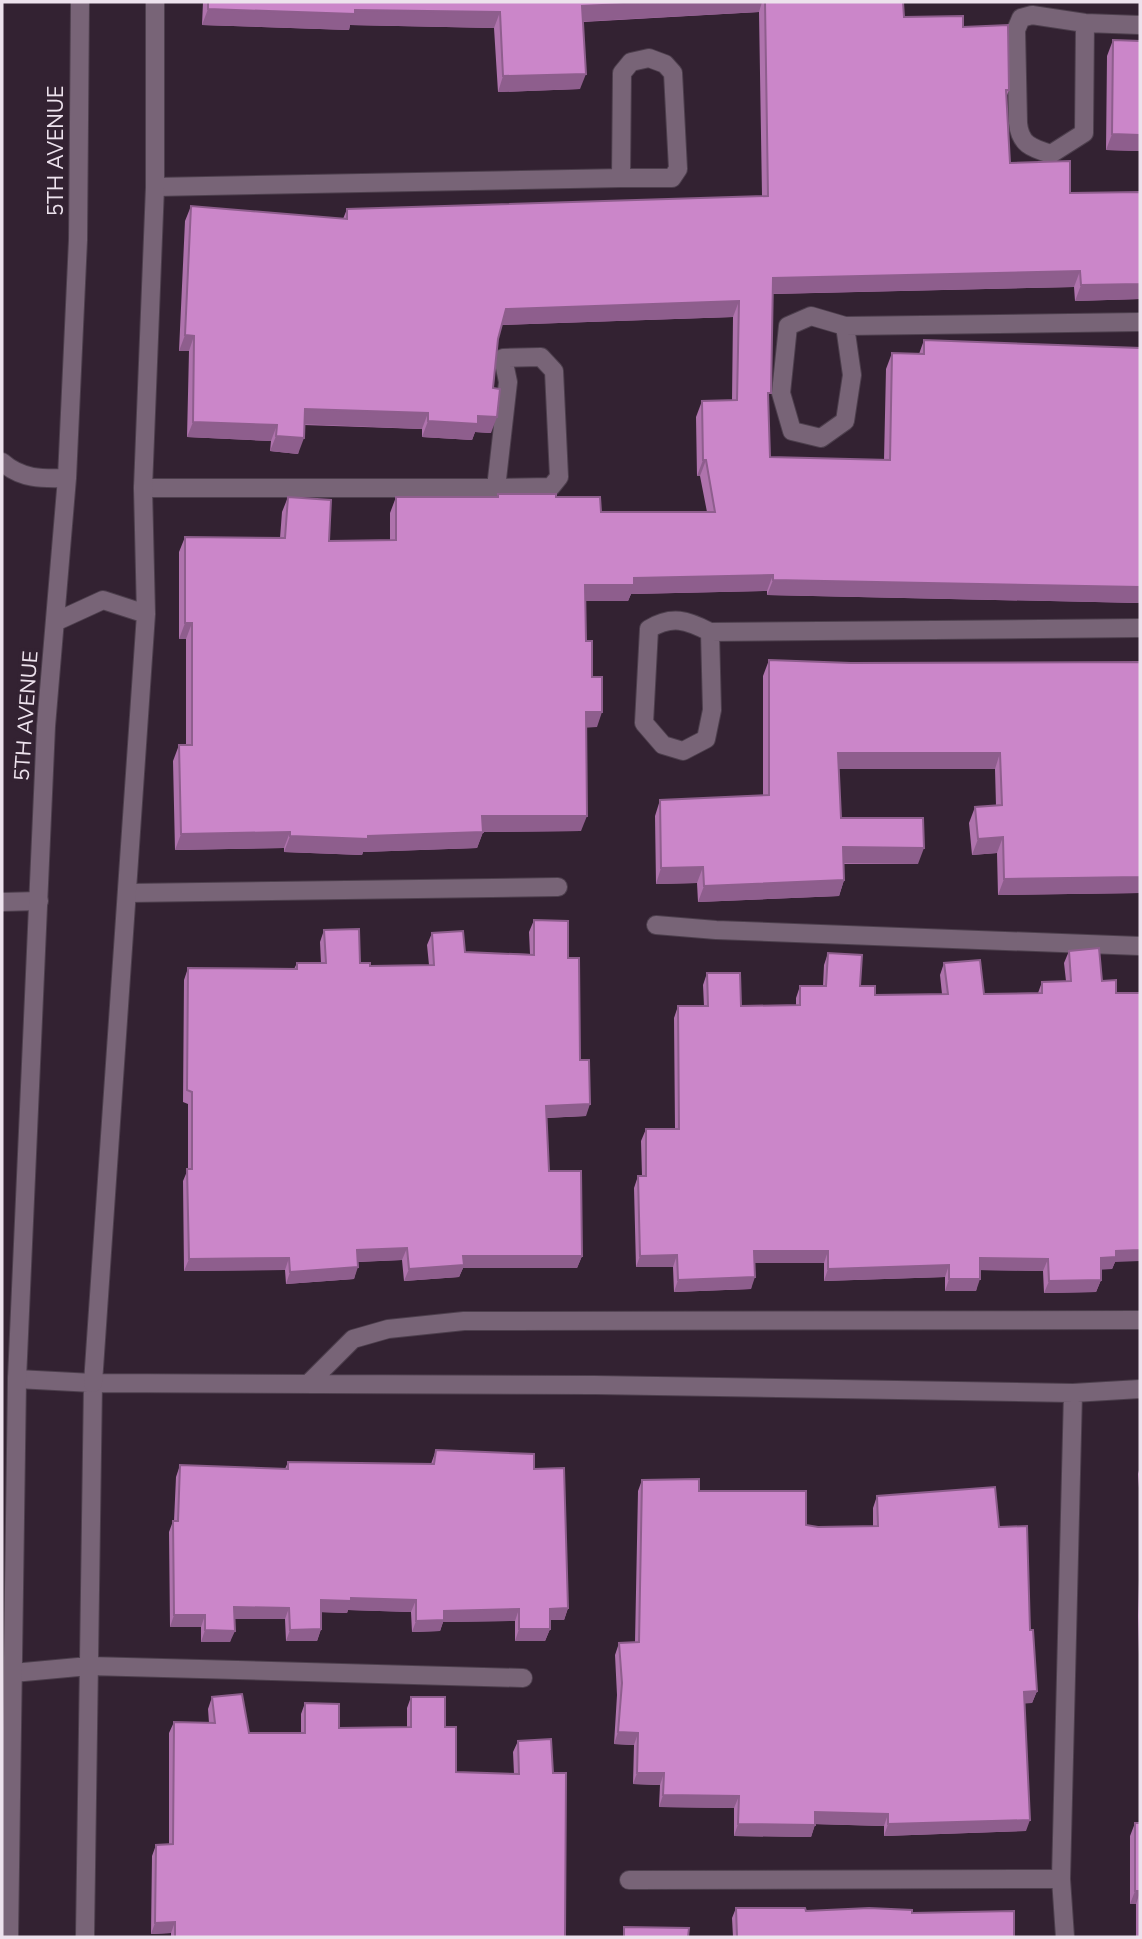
<svg xmlns="http://www.w3.org/2000/svg" width="1142" height="1939" font-family="'Nunito Sans',sans-serif">
<rect width="100%" height="100%" fill="#332232"/>
<g fill="none" stroke-linecap="round" stroke-linejoin="round">
<g stroke="#4d3f4d" stroke-width="20">
<path id="minor" d="M1085,23L1084,133L1051,154C1031,148 1020,144 1018,123L1016,30L1021,18L1032,15L1085,23L1140,25
M649,58L665,64L673,73L678,169L672,178H621L622,73L631,62Z
M155,187L621,178
M845,326L852,375L845,421L821,438L792,431L781,393L788,326L811,316L845,326L1140,322
M541,357L554,371L559,477L551,487L496,488L508,382L503,358Z
M143,488H496
M710,632L712,710L706,739L683,751L663,745L644,723L649,629C672,615 687,620 710,632L1140,628
M128,893L558,887
M2,902L39,901
M656,925L716,930L1140,946
M17,1379L93,1383L595,1385L1073,1393L1140,1389
M308,1384L353,1339L388,1329L464,1321L1140,1320
M13,1673L89,1666L523,1678
M629,1880L1061,1879
M85,1937L93,1383
M1065,1937L1061,1879L1073,1393"/>
</g>
<g stroke="#4d3f4d" stroke-width="20">
<path id="tertiary" d="M2,462C21,479 42,479 67,478
M55,622L103,600L146,614
M93,1383L146,614L143,488L155,187V2
M9,1937L17,1379L46,726L67,478L78,240L80,2"/>
</g>
<use href="#minor" stroke="#786477" stroke-width="18"/>
<use href="#tertiary" stroke="#786477" stroke-width="18"/>
</g>
<path fill="#af73ad" d="M203,2H903L904,17L963,27L1009,90L1006,98L1010,163L1070,193L1140,192V299L1075,301L1074,287L773,294L768,401L770,457L884,460L886,369L892,353L919,354L924,340L1140,348V603L767,595V591L631,594L628,601H585L586,641L592,677L597,727H586L581,831L483,832L477,848L363,852L362,855L284,852V848L175,850L173,761L179,745H186V639H179V552L185,537L280,538L282,512L288,497L329,541L390,540V513L396,497H497L498,494L556,497L601,512H707L700,476H697L696,417L702,401L732,400L733,317L502,325L498,339L493,388L491,433L475,432L472,440L422,437V429L304,425L298,454L270,451L271,441L187,437L189,351H179L185,221L191,206L343,219L347,209L762,196L759,12L583,22L580,89L498,92L494,28L350,25L349,30L202,25Z
M1113,40L1140,41V151L1106,150L1107,56Z
M769,660L851,663L1140,662V893L998,895L997,853L972,855L969,823L975,807L996,806L995,769H839L841,818L918,864H844V880L839,896L698,902L697,883L656,884L655,816L660,800L763,795V676Z
M534,920L568,958L586,1116L546,1118L549,1171L582,1256L577,1268H463L459,1277L404,1281L402,1260L358,1262L354,1279L286,1284L285,1270L184,1271L183,1181L188,1169V1104L183,1102L184,980L188,968L294,969L297,963H321L320,942L324,930L360,963L370,966L429,965L427,945L432,933L465,952L530,954L529,932Z
M1069,951L1115,1262L1112,1269H1101V1280L1096,1292L1044,1293L1043,1271L980,1270L976,1291H945V1277L824,1281V1263H755L751,1289L674,1292L673,1267H636L634,1188L638,1176H642L641,1141L646,1129H675L674,1018L678,1006H704L703,985L707,973L741,1006H796V998L800,986H823L824,965L828,953L860,986L875,995L942,994L940,975L944,963L984,994L1038,993L1042,982L1066,981L1064,963Z
M436,1450L534,1469L568,1608L564,1620H550V1629L545,1641H515V1621L443,1622L440,1631L412,1632L411,1612L348,1610L347,1613L321,1612V1629L317,1641H286L285,1619H235L230,1642H201V1627H170L169,1532L173,1521H174L176,1477L180,1465L285,1469L288,1462L431,1464Z
M1140,1467V1502L1138,1474Z
M642,1480L699,1491L806,1525L818,1527L873,1526V1508L877,1496L999,1527L1030,1630L1037,1691L1032,1703H1024L1026,1831L884,1836V1826L815,1824L811,1837L734,1836V1808L659,1807L660,1785L633,1784L634,1745L614,1744L617,1695L615,1655L619,1643L635,1642L638,1491Z
M1140,1544V1693L1138,1616Z
M212,1697L249,1733H301V1714L305,1703L339,1728L407,1727V1708L411,1697L445,1727L456,1772L514,1774L513,1752L518,1741L565,1937H171V1933L151,1934L152,1856L156,1845L169,1844V1733L174,1722L209,1723L208,1709Z
M1135,1823H1140V1937H1136V1904H1130V1836Z
M736,1908L806,1911L912,1913L1014,1937H733L732,1918Z"/>
<path fill="#8e5e8d" d="M665,2H762L759,12L576,22L582,6Z
M208,9L355,10L500,12L494,28L350,25L349,30L202,25Z
M586,74L580,89L498,92L503,76Z
M1112,134L1140,135V151L1106,150Z
M1080,271L1074,287L767,294L773,278Z
M1140,284V299L1075,301L1081,285Z
M739,301L733,317L500,325L506,309Z
M185,335L194,336L189,351H179Z
M305,409L428,413L422,429L299,424Z
M478,416L497,417L491,433L475,432L472,440L422,437L428,421Z
M193,422L277,425L271,441L187,437Z
M276,436L304,438L298,454L270,451Z
M703,460H706L700,476H697Z
M773,575L767,591L631,594L628,601H579L585,585L634,578Z
M773,580L1140,587V603L767,595Z
M185,623H192L186,639H179Z
M586,712H602L597,727L581,728Z
M838,753H1000L995,769H832Z
M482,816H587L581,831L476,832Z
M290,832L284,848L175,850L181,834Z
M483,832L477,848L363,852L362,855L284,852L290,836H368Z
M1003,837L997,853L972,855L978,839Z
M843,847L924,848L918,864L837,863Z
M703,867L697,883L656,884L661,868Z
M1140,877V893L998,895L1004,879Z
M844,880L839,896L698,902L704,886Z
M590,1104L586,1116L542,1118L546,1106Z
M407,1248L402,1260L353,1262L357,1250Z
M1140,1250V1261L1115,1262L1112,1269L1096,1270L1101,1258L1116,1251Z
M754,1251H828L824,1263H750Z
M677,1255L673,1267H636L640,1256Z
M463,1256H582L577,1268H463L459,1277L404,1281L409,1269Z
M289,1258L285,1270L184,1271L189,1259Z
M980,1258L1048,1259L1043,1271L975,1270Z
M949,1265L945,1277L824,1281L828,1269Z
M358,1267L354,1279L286,1284L290,1272Z
M755,1277L751,1289L674,1292L678,1280Z
M949,1279H980L976,1291H945Z
M1101,1280L1096,1292L1044,1293L1049,1281Z
M351,1598L416,1600L411,1612L348,1610L347,1613L317,1612L321,1600Z
M234,1607L289,1608L285,1619H230Z
M568,1608L564,1620H546L550,1609Z
M519,1609L515,1621L443,1622L440,1631L412,1632L416,1621L444,1611Z
M174,1615H205L201,1627H170Z
M321,1629L317,1641H286L290,1630Z
M519,1629H550L545,1641H515Z
M205,1630L235,1631L230,1642H201Z
M1037,1691L1032,1703L1019,1704L1024,1692Z
M618,1732L638,1733L634,1745L614,1744Z
M637,1773H664L660,1785L633,1784Z
M663,1795L739,1796L734,1808L659,1807Z
M815,1812L888,1814L884,1826L811,1824Z
M1030,1820L1026,1831L884,1836L888,1824Z
M738,1824L815,1825L811,1837L734,1836Z
M1135,1891H1140V1892L1136,1904H1130Z
M175,1922L171,1933L151,1934L155,1923Z"/>
<path fill="#cb86c9" stroke="#8e5e8d" stroke-width="2" d="M208,2H665L582,6L586,74L503,76L500,12L355,10V14L208,9Z
M765,2H903L904,17L963,16V27L1008,25L1009,90H1006L1010,163L1070,161V193L1140,192V284L1081,285L1080,271L773,278L771,393H768L770,457L890,460L892,353L924,354V340L1140,348V587L773,580V575L634,578V585H585L586,641H592V677H602V712H586L587,816H482L483,832L368,836V839L290,836V832L181,834L179,745H192V623H185V537L285,538L288,497L331,500L329,541L396,540V497H498V494H556V497H600L601,512H715L706,460H703L702,401L737,400L739,301L506,309L498,339L493,388L500,389L497,417L478,416V424L428,421V413L305,409L304,438L276,436L277,425L193,422L194,336L185,335L191,206L347,219V209L768,196Z
M1113,40L1140,41V135L1112,134Z
M769,660L851,663L1140,662V877L1004,879L1003,837L978,839L975,807L1002,805L1000,753H838L841,818H923L924,848L843,847L844,880L704,886L703,867L661,868L660,800L769,795Z
M534,920L568,921V958H579L580,1060H589L590,1104L546,1106L549,1171H581L582,1256H463L464,1265L409,1269L407,1248L357,1250L358,1267L290,1272L289,1258L189,1259L187,1169H192V1092L187,1090L188,968L297,969V963H326L324,930L359,929L360,963H370V966L434,965L432,933L463,931L465,952L534,955Z
M1099,948L1102,981L1116,980V993H1140V1250L1116,1251V1257L1101,1258V1280L1049,1281L1048,1259L980,1258V1279H949V1265L828,1269V1251H754L755,1277L678,1280L677,1255L640,1256L638,1176H646V1129H679L678,1006H708L707,973H740L741,1006L800,1005V986H826L828,953L862,955L860,986H875V995L948,994L944,963L980,960L984,994L1042,993V982L1071,981L1069,951Z
M436,1450L534,1454V1469L564,1468L568,1608L550,1609V1629H519V1609L444,1611V1620L416,1621V1600L351,1598V1601L321,1600V1629L290,1630L289,1608L234,1607L235,1631L205,1630V1615H174L173,1521H178L180,1465L288,1469V1462L434,1464Z
M699,1479V1491H806V1525L818,1527L878,1526L877,1496L995,1487L999,1527L1027,1526L1030,1630H1033L1037,1691L1024,1692L1030,1820L888,1824V1814L815,1812V1825L738,1824L739,1796L663,1795L664,1773H637L638,1733L618,1732L622,1683L619,1643L639,1642L642,1480Z
M242,1694L249,1733H305V1703L339,1704V1728L411,1727V1697H445V1727H456V1772L519,1774L518,1741L551,1739L553,1773H566L565,1937H175V1922L155,1923L156,1845L173,1844L174,1722L215,1723L212,1697Z
M1135,1823H1140V1891H1135Z
M736,1908H805L806,1911L869,1908L912,1910V1913L1014,1911V1937H737Z
M624,1927L689,1928L688,1937H624Z"/>
<g text-anchor="middle" dominant-baseline="central" stroke-width="7" stroke-linejoin="round" paint-order="stroke">
<g font-size="21" fill="#ede2ed" stroke="#332232">
<text transform="translate(56 151) rotate(-90)">5TH AVENUE</text>
<text transform="translate(26 716) rotate(-86)">5TH AVENUE</text>
</g>
</g>
<rect width="1142" height="1939" fill="none" stroke="#ede2ed" stroke-width="7"/>
</svg>
